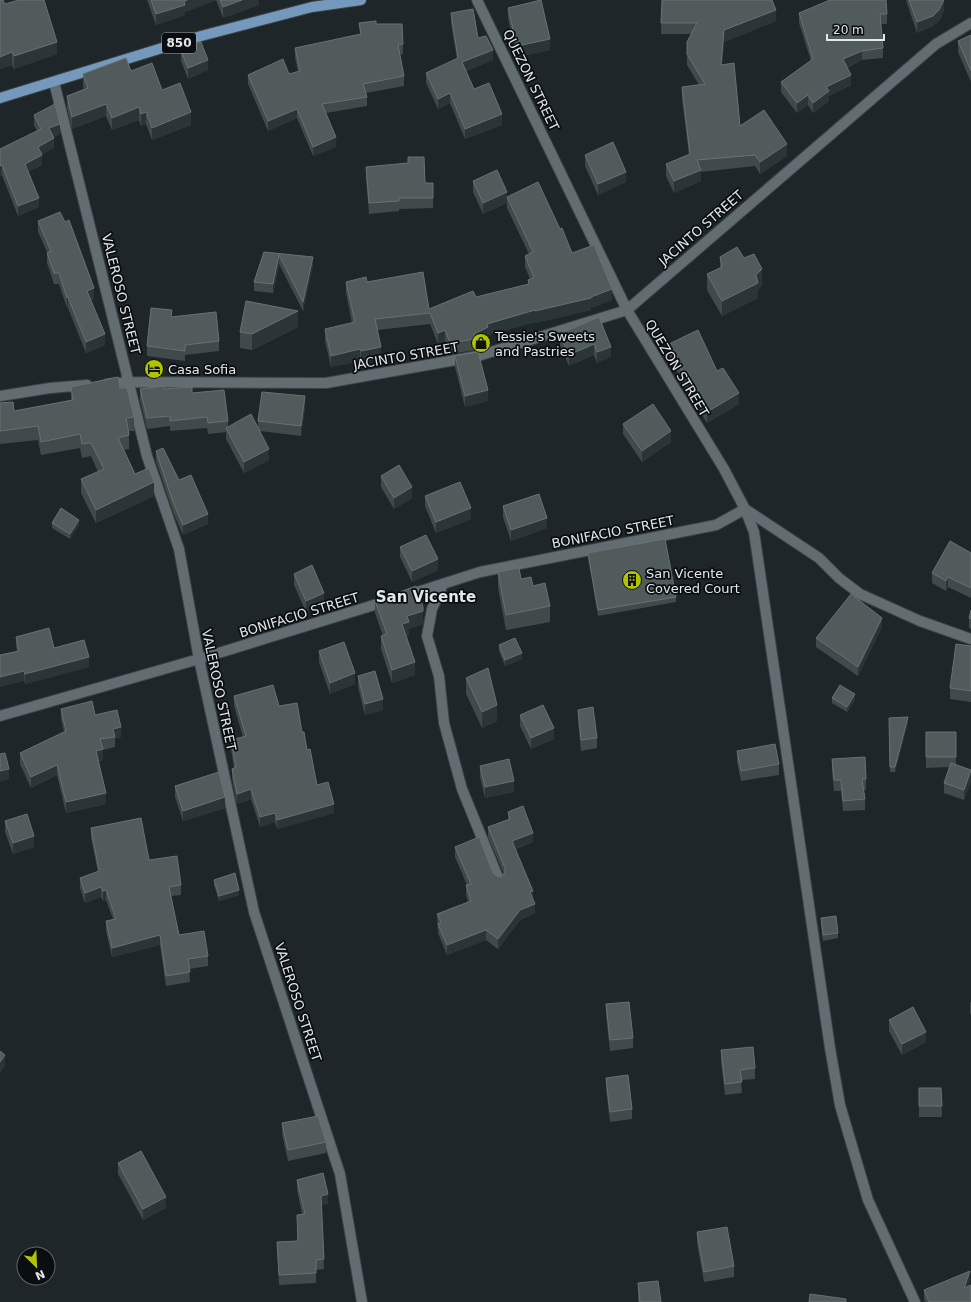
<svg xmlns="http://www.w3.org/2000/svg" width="971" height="1302" font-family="'DejaVu Sans',sans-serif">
<rect width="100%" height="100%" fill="#1e262a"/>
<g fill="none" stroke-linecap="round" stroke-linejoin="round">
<g stroke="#3c4346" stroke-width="12">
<path id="minor" d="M477,0L627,310L724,469L745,509L754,532L830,1048L840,1105L868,1200L915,1302
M54,82L147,456L179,549L199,659L254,912L340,1174L362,1302
M107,384L129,382L326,383L478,356L627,310L936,44L971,23
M0,396L50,388L87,385
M745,509L819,558L839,578L860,594L920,621L971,639
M443,584L432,609L427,636L439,676L444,723L462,789L499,880
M405,596L480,572L716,525L745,509
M0,716L199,659L387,601"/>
</g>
<g stroke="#3c4346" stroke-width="12">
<path id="primary" d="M0,98L201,36L312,7L361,0"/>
</g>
<use href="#minor" stroke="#636d71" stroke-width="10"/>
<use href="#primary" stroke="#7499bc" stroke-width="10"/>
</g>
<path fill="#404a4b" d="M0,0L5,4L57,54L14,69L12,65L0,69Z
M147,0H259V5L223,18L216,0L185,12V15L156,25Z
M662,0L776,21L724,42L722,64L740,126L787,156L760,174L755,166L701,172V181L674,193L666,176V164L689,155L682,99V87L699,85L687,65V42L691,34H661Z
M906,0H944V11L939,21L933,26L917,33Z
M508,8L550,50L517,57L508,18Z
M451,13L478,38L493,60L466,71L474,89L502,125L465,139L450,103L438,109L426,83V73L457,59L451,23Z
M799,13L887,14V24H881L883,48V58L862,60L847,68L851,85L829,96V101L813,113L808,105L797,113L781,92V82L811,61L799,23Z
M359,23L376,24L403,44V54L400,55L404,76V86L366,93L367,97V106L326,113L336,147L313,156L297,118L268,131L248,84V75L289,74L298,72L295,57V48L360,34Z
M971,35V82L958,52V41Z
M181,51L208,70L188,79L181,61Z
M131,71L162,90L191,125L152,140L146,124L141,126L139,120L112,130L106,116L72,129L67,108V96L84,89L83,86V74Z
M34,115L60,134L53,137L54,148L42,154V165L28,172L39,207L18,216L2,175L0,176V149L37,131L34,125Z
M585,155L626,182L598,195L585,166Z
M366,167L425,183H433V208L399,209V211L369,214L366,177Z
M473,181L507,203L483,214L473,192Z
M507,197L560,229L572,253L612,300L591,308V310L535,323V322L488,335V339L475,345V350L450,354L445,341L438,344L430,324L378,330L381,358L361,363L360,361L331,367L325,341V329L352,323L346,293V282H367L429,309L476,297L528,284V280L530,279L525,267V256L529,254L507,208Z
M38,221L94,299L91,300L105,345L86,353L68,308H67L59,284H54L47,263V252L38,232Z
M264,252L313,257V265L303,311L279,264L273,293L254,291V282Z
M720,257L762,285L758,290V298L722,316L707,290V274L720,268Z
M172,317L219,341V351L185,355V361L147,356V346Z
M599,317L611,357L597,363L594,355L569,366L560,345V334Z
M298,327L252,350L240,348V332Z
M669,344L717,371L739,404L707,423L682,383L669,354Z
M455,356L488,401L465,407L455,367Z
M71,387L120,388L134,417V431H129V449L124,450L135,474L154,496L96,523L81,493V479L98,472L91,456L82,458L80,448L41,455L38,440L0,444V403L14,411L71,400Z
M140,389H164L192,393L228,421V427H258V421L305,407L301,436L260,431L269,460L244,473L226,439V432L208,434L207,428L170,431V426L147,429L140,400Z
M623,424L671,442L642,462L623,434Z
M156,451L179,480L208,524L183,535L173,512L156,461Z
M381,476L412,498L394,509L381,487Z
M425,496L471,519L436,533L425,506Z
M503,506L547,528L511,541L503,517Z
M52,523L79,525L70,539L52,528Z
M400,547L438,570L412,582L400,557Z
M588,553L676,597V602L598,616L588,558Z
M971,553V598L948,587L946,591L932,583V573Z
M498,572L521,579L533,586L550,606V622L506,630L498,588Z
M294,574L324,604L306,612L294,585Z
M375,601L423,620V624L409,629V635L406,636L415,675L392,683L381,649V636H383L375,613Z
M971,609V629L969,628V618Z
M882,627L858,676L816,647V638Z
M16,637L54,648L89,667L25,684L16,647Z
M499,645L522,659L505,666L499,651Z
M971,646V702L950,699V688Z
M319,651L355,684L330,694L319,662Z
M358,676L383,710L365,715L358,687Z
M466,678L497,721L482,728L466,694Z
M234,696L279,706L302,732L317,785L334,813L277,829L275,822L260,827L251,799L237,804L232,778V769L234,768L231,750V740L243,737L234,706Z
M832,698L855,700L847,712L832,703Z
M61,709L95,715L121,737L115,739V747L103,750V760L98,761L106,804L66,813L57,775L31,788L20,764V753L64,732L61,719Z
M578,710L597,738V748L581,751L578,720Z
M520,715L554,739L531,749L520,726Z
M889,718L908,723L895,772H890Z
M926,732H956V764L971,781L964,800L944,793V783L949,767L926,768Z
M737,751L779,764V775L741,781L737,762Z
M832,759L866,779V790H863L865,799V810L843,811L841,791H834L832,770Z
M480,766L514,792L485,798L480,777Z
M175,786L225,808L183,821L175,797Z
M508,812L533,842L516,849L533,898L535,913L520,920L498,949L486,940L447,955L438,933L437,914L468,902L466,895V885H467L455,857V847L498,877L502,876L504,874L488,837V827L508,820Z
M5,821L34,847L13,854L5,832Z
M91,828L149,860L181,885V895L171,896L179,935L208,956V966L189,969L190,982L166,986L160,945L112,957L106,931V921L113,919L106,900L103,901L101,897L85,903L80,888V878L98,872L91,838Z
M214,880L239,895L219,901L214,885Z
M821,918L838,933V938L823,941L821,923Z
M970,1002H971V1015L970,1013Z
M606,1004L633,1038V1048L610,1051L606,1015Z
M889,1020L926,1042L902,1055L889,1031Z
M721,1050L755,1068V1079L741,1080L742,1093L725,1095L721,1061Z
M606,1078L632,1109V1119L610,1122L606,1089Z
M919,1088H941L942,1117H919Z
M282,1123L326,1142V1153L288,1161L282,1134Z
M118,1163L166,1208L143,1220L118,1174Z
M297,1180L328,1204L321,1205L324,1269L316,1270V1283L279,1285L277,1242L297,1241V1215L302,1214L297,1190Z
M697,1232L734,1266V1277L704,1282L697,1243Z
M970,1280L968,1286L971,1302H925L924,1300V1290Z
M638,1283L661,1302H638Z"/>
<path fill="#2b3437" d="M187,0H216L185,12V15L156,25V14Z
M242,0H259V5L223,18V7Z
M944,0V11L939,21L933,26L917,33V22Z
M776,10V21L724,42L721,76V65L724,30Z
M550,39V50L517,57V46Z
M57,42V54L14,69V56Z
M493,50V60L462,72V62Z
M862,51V60L843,69V59Z
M12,52V65L0,69V57Z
M208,60V70L188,79V68Z
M851,75V85L829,96V101L813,113V103L826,87Z
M450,93V103L438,109V99Z
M808,95V105L797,113V103Z
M106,104V116L72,129V117Z
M139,107V120L112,130V118Z
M297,109V118L268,131V121Z
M146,112V124L141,126V114Z
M191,112V125L152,140V128Z
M502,114V125L465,139V129Z
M60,124V134L49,138V128Z
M336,137V147L313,156V147Z
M54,138V148L38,157V147Z
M787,144V156L760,174V162Z
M42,155V165L25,174V164Z
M2,165V175L0,176V166Z
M701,170V181L674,193V181Z
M626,172V182L598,195V184Z
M507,192V203L483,214V203Z
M39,198V207L18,216V206Z
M279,255V264L273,293V284Z
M313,257V265L303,311V302Z
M762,269V285L758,290V298L722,316V301L756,275Z
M94,288V299L87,301V291Z
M612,289V300L591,308V310L535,323V311L591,297Z
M68,297V308H67V298Z
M535,310V322L488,335V339L475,345V339L474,334L487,324Z
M298,311V327L252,350V334Z
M445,330V341L438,344V333Z
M105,334V345L86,353V342Z
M594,344V355L569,366V355Z
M381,347V358L361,363V351Z
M611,347V357L597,363V352Z
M360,349V361L331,367V356Z
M488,390V401L465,407V396Z
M739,393V404L707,423V412Z
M305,396V407L301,436V426Z
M671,431V442L642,462V451Z
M269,449V460L244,473V462Z
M154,482V496L96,523V510Z
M412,487V498L394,509V498Z
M471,508V519L436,533V522Z
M208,514V524L183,535V525Z
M547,518V528L511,541V530Z
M79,520V525L70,539V534Z
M438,559V570L412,582V571Z
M948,577V587L946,591V581Z
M324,593V604L306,612V601Z
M423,607V624L409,629V635L402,637V624L407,616Z
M882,618V627L858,676V667Z
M522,653V659L505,666V660Z
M89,657V667L25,684V674Z
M415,662V675L392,683V670Z
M24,671V681L0,687V677Z
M355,673V684L330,694V683Z
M855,694V700L847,712V707Z
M383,699V710L365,715V704Z
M497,705V721L482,728V712Z
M908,717V723L895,772V767Z
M121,727V737L115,739V737L113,729Z
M554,728V739L531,749V738Z
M103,749V760L96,761V751Z
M57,765V775L31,788V777Z
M9,769V779L0,782V771Z
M971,770V781L964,800V790Z
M514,781V792L485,798V787Z
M251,789V799L237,804V794Z
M106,793V804L66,813V802Z
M225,797V808L183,821V811Z
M334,804V813L277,829V820Z
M275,813V822L260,827V817Z
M533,833V842L512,850V841Z
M34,836V847L13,854V843Z
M101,887V897L85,903V893Z
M106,890V900L103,901V891Z
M239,890V895L219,901V896Z
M533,891V900L530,892Z
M535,904V913L520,920L498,949V939L520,910Z
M486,930V940L447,955V945Z
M160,935V945L112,957V948Z
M926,1032V1042L902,1055V1044Z
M5,1055V1066L0,1073V1062Z
M328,1194V1204L321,1206V1196Z
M166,1197V1208L143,1220V1209Z
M970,1271V1280L964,1297V1288Z"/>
<path fill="#525b5c" stroke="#687172" d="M0,0H3L5,4L19,0H44L57,42L14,56L12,52L0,57Z
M151,0H187L184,1L185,5L156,14Z
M220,0H242L223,7Z
M541,0L550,39L517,46L508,8Z
M662,0H772L776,10L724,30L721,65L734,63L740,126L764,110L787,144L760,162L755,155L697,160L701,170L674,181L666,164L690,154L682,87L705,84L687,54V42L697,23H661Z
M830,0H886L887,14H880L883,48L862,51L843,59L851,75L826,87L829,91L813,103L808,95L797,103L781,82L813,59L799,13Z
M909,0H944L939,10L933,16L917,22Z
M473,9L478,38L486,36L493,50L462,62L474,89L489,83L502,114L465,129L450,93L438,99L426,73L458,58L451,13Z
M376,21V24H402L403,44L398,45L404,76L363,84L367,97L322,104L336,137L313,147L297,109L268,121L248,75L283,59L289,74L300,71L295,48L361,34L359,23Z
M971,35V71L958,41Z
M201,42L208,60L188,68L181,51Z
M126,58L131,71L152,63L162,90L180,83L191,112L152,128L146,112L141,114L139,107L112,118L106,104L72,117L67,96L88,88L83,74Z
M55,104L60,124L49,128L54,138L38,147L42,155L25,164L39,198L18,206L2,165L0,166V149L41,129L34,115Z
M613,142L626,172L598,184L585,155Z
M408,157H424L425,183H433V198H399V201L369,203L366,167L408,163Z
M497,170L507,192L483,203L473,181Z
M538,182L560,229L562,228L572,253L594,245L612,289L591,297V298L535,311V310L487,324L488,327L474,334L475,339L450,343L445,330L438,333L430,313L375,319L381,347L361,351L360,349L331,356L325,329L355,322L346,282L366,277L367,282L423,272L429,309L473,291L476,297L529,284L528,280L534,278L525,256L533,252L507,197Z
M60,212L65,222L69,220L94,288L87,291L105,334L86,342L68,297L67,298L59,273H54L47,253L51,251L38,221Z
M737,247L744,258L754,254L762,269L756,275L758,283L722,301L707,274L722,267L720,257Z
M264,252L313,257L303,302L279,255L273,284L254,282Z
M246,301L298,311L252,334L240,332Z
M151,308L172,310L171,317L216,312L219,341L185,345V351L147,346Z
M599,317L611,347L597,352L594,344L569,355L560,334Z
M698,330L717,371L723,368L739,393L707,412L682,372L669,344Z
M478,352L488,390L465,396L455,356Z
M118,377L120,388H127L134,417L126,418L129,435L118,438L135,474L149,468L154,482L96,510L81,479L104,469L91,443L82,444L80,434L41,442L38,426L0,431V403L13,402L14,411L73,400L71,387Z
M164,386V389L192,387V393L224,390L228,421L208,423L207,417L170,421V416L147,418L140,389Z
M262,392L305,396L301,426L258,421Z
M653,404L671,431L642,451L623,424Z
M251,414L269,449L244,462L226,428Z
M163,448L179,480L191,475L208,514L183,525L173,502L156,451Z
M399,465L412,487L394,498L381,476Z
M460,482L471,508L436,522L425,496Z
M539,494L547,518L511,530L503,506Z
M61,508L79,520L70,534L52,523Z
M426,535L438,559L412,571L400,547Z
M665,539L676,597L598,610L588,553Z
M950,541L971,553V588L948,577L946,581L932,573Z
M312,565L324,593L306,601L294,574Z
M519,568L521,579L531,577L533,586L545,583L550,606L506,615L498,572Z
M416,586L423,607V611L407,616L409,622L402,624L415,662L392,670L381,636L387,634L375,601Z
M851,594L882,618L858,667L816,638Z
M971,610V619L969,618Z
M49,628L54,648L84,640L89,657L25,674L24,671L0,677V655L19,651L16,637Z
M515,638L522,653L505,660L499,645Z
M344,642L355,673L330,683L319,651Z
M956,644L971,646V691L950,688Z
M488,668L497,705L482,712L466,678Z
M375,671L383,699L365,704L358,676Z
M273,685L279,706L297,703L302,732H304L307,750L310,749L317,785L328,782L334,804L277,820L275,813L260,817L251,789L237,794L232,769L236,767L231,740L246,736L234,696Z
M840,685L855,694L847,707L832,698Z
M92,701L95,715L117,710L121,727L113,729L115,737L100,739L103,749L96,751L106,793L66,802L57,765L31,777L20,753L66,731L61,709Z
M543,705L554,728L531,738L520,715Z
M593,707L597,738L581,740L578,710Z
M908,717L895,767H890L889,718Z
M926,732H956V757H926Z
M775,744L779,764L741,771L737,751Z
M5,753L9,769L0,771V754Z
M865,757L866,779H862L865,799L843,801L841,780H834L832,759Z
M509,759L514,781L485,787L480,766Z
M951,763L971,770L964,790L944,783Z
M219,772L225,797L183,811L175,786Z
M523,806L533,833L512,841L533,891L530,892L535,904L520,910L498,939L486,930L447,945L438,924L441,922L437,914L471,901L466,885L471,884L455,847L479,837L493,873L498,877L502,876L505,872V868L488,827L510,819L508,812Z
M27,814L34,836L13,843L5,821Z
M141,818L149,860L177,856L181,885L169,887L179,935L204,931L208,956L188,959L190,972L166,976L160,935L112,948L106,921L116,919L106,890L103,891L101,887L85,893L80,878L99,871L91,828Z
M235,873L239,890L219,896L214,880Z
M836,916L838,933L823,935L821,918Z
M629,1002L633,1038L610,1040L606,1004Z
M913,1007L926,1032L902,1044L889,1020Z
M753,1047L755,1068L740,1070L742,1082L725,1084L721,1050Z
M0,1051L5,1055L0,1062Z
M628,1075L632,1109L610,1112L606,1078Z
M919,1088H941L942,1106H919Z
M318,1116L326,1142L288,1150L282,1123Z
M141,1151L166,1197L143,1209L118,1163Z
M323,1173L328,1194L321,1196L324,1259L316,1260V1273L279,1275L277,1242L298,1241L297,1215L305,1214L297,1180Z
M727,1227L734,1266L704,1272L697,1232Z
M970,1271L964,1288L971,1285V1302H929L924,1290Z
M658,1281L661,1302H640L638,1283Z
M810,1294L846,1299V1302H809Z"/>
<defs>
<g id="shop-disc" transform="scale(1)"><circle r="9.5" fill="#b0c501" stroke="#0b0e10"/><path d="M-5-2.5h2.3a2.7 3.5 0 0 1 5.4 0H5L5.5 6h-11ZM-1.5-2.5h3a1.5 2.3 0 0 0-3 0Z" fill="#111"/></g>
<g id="hotel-disc" transform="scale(1)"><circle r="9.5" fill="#b0c501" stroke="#0b0e10"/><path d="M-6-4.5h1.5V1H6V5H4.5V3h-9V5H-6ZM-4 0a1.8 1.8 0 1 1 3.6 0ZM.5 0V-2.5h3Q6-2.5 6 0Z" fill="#111"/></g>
<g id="building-disc" transform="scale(1)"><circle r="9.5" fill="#b0c501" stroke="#0b0e10"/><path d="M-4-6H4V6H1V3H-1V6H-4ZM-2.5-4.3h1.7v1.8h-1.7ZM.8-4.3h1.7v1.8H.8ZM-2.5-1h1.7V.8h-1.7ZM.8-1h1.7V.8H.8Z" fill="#111"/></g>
</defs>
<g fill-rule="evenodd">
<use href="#shop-disc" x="481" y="343"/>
<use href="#hotel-disc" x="154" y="369"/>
<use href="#building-disc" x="632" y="580"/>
</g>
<g text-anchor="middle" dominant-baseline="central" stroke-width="3.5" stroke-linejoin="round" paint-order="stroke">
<rect fill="#0b0e10" stroke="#a2a7a9" stroke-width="1" x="162" y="33" width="34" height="20" rx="3"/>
<g font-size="12" font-weight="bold" fill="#e2e8ea">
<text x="179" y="43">850</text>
</g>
<g font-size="13" fill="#e2e8ea" stroke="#0b0e10">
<text transform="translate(531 80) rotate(64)">QUEZON STREET</text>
<text transform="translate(701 228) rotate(-41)">JACINTO STREET</text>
<text transform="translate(121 294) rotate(76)">VALEROSO STREET</text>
<text transform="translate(406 356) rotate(-10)">JACINTO STREET</text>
<text transform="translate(677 368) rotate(59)">QUEZON STREET</text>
<text transform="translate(613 532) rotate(-11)">BONIFACIO STREET</text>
<text transform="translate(299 615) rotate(-17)">BONIFACIO STREET</text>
<text transform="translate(219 690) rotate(78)">VALEROSO STREET</text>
<text transform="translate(298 1002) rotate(72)">VALEROSO STREET</text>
</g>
<g font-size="13" fill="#e2e8ea" stroke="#0b0e10" text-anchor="start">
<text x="495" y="336">Tessie's Sweets<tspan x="495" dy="15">and Pastries</tspan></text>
<text x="168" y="369">Casa Sofia</text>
<text x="646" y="573">San Vicente<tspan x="646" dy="15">Covered Court</tspan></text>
</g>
<g font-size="15" font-weight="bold" fill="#e2e8ea" stroke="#0b0e10">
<text x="426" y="597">San Vicente</text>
</g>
</g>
<g transform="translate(36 1266) rotate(156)"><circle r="19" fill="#0b0e10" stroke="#616567"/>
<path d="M0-3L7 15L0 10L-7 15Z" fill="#b0c501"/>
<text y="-6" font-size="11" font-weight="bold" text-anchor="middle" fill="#e2e8ea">N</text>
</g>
<path d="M827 34v6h57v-6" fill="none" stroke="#e2e8ea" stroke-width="2"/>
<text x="833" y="34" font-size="12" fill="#e2e8ea" stroke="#0b0e10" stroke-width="3" paint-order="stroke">20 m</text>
</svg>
